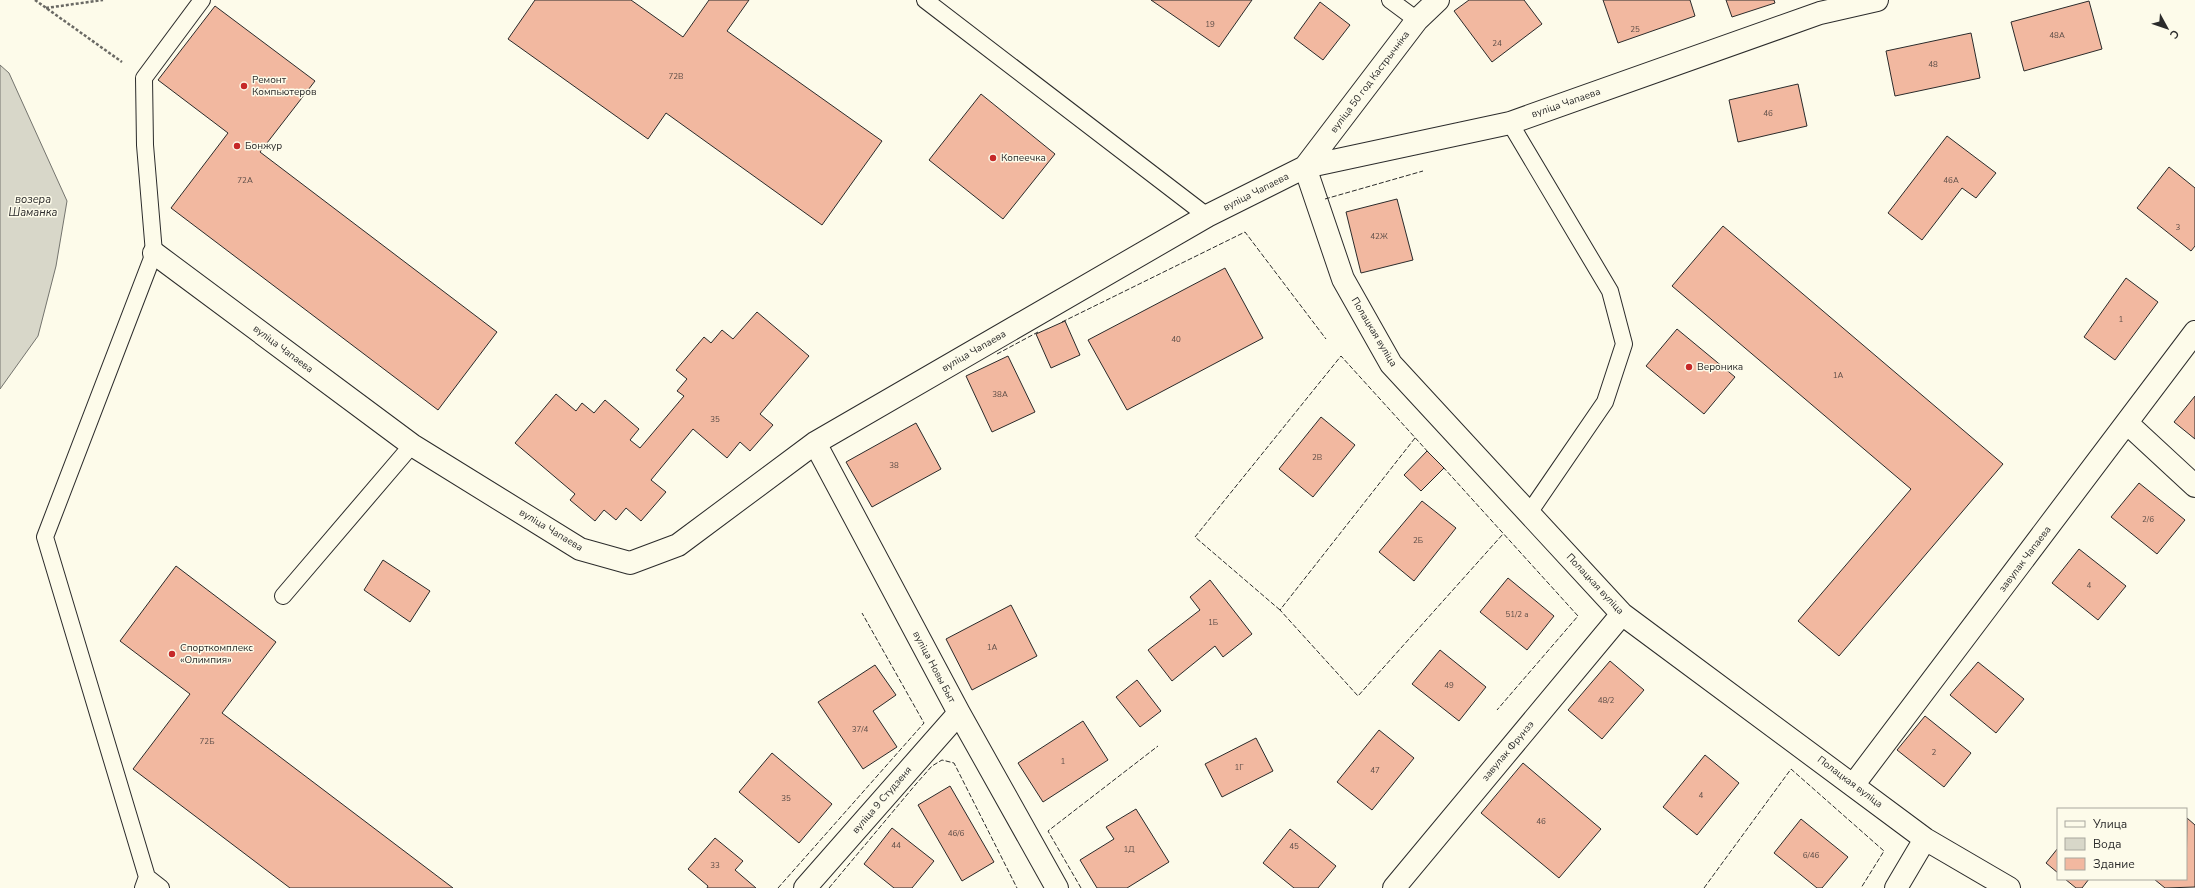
<svg xmlns="http://www.w3.org/2000/svg" width="2195" height="888" font-family="'Nunito Sans',sans-serif">
<rect width="100%" height="100%" fill="#fdfbea"/>
<path fill="#d8d7c9" stroke="#74746e" d="M0,65L9,73L67,201L56,266L38,336L0,389Z"/>
<path fill="#f2b8a0" stroke="#2b2b2b" d="M535,0H631L683,37L709,0H749L727,31L882,141L822,225L666,113L648,139L508,39Z
M1151,0H1252L1219,47Z
M1469,0H1524L1542,24L1492,62L1454,11Z
M1603,0H1690L1695,16L1618,43Z
M1726,0H1774L1775,3L1732,17Z
M2089,1L2102,49L2024,71L2011,22Z
M1320,2L1350,25L1323,60L1294,38Z
M215,6L315,81L260,152L497,332L438,410L171,208L228,133L158,80Z
M1971,33L1980,78L1895,96L1886,51Z
M1798,84L1807,126L1738,142L1729,100Z
M981,94L1055,154L1003,219L929,160Z
M1947,136L1996,173L1976,198L1962,188L1922,240L1888,213Z
M2169,167L2195,188V246L2191,251L2137,208Z
M1397,199L1413,260L1361,273L1346,212Z
M1723,226L2003,464L1839,656L1798,621L1911,489L1672,286Z
M1225,268L1263,338L1127,410L1088,340Z
M2126,278L2158,302L2115,360L2084,337Z
M757,312L809,356L760,414L773,425L750,451L740,442L727,458L693,429L651,480L666,492L641,521L626,508L616,520L604,510L595,521L570,500L575,494L515,443L556,394L576,411L582,403L594,413L605,400L639,429L630,440L640,448L684,396L677,391L687,379L676,370L704,337L711,343L722,330L733,339Z
M1065,321L1080,355L1051,368L1036,334Z
M1677,329L1735,377L1704,414L1646,366Z
M1008,356L1035,412L992,432L966,376Z
M2195,396V439L2174,422Z
M1321,417L1355,445L1313,497L1279,469Z
M916,423L941,469L872,507L846,462Z
M1427,451L1444,468L1421,491L1404,475Z
M2139,483L2185,520L2157,554L2111,517Z
M1422,501L1456,528L1414,581L1379,552Z
M2079,549L2126,586L2098,620L2052,583Z
M383,560L430,591L410,622L364,590Z
M176,566L276,642L222,713L453,888H290L133,769L190,694L120,641Z
M1508,578L1554,616L1527,650L1480,612Z
M1210,580L1252,634L1223,657L1215,646L1172,681L1148,650L1200,610L1190,597Z
M1011,605L1037,656L972,690L946,639Z
M1440,650L1486,687L1459,721L1412,684Z
M1610,661L1644,690L1602,739L1568,710Z
M1978,662L2024,699L1996,733L1950,695Z
M875,665L896,695L873,711L897,747L863,769L818,702Z
M1137,680L1161,711L1140,727L1116,697Z
M1925,716L1971,753L1944,787L1897,750Z
M1083,721L1108,760L1043,802L1018,763Z
M1379,730L1414,758L1372,810L1337,782Z
M1256,738L1273,771L1222,797L1205,764Z
M772,753L832,804L799,843L739,792Z
M1705,755L1739,783L1697,835L1663,807Z
M1523,763L1601,829L1559,878L1481,813Z
M950,786L994,862L962,881L918,805Z
M1136,809L1169,862L1127,888H1097L1080,860L1114,839L1106,827Z
M2187,818L2195,825V887L2165,888L2154,879H2186Z
M1801,819L1848,857L1822,888H1817L1774,853Z
M892,828L934,861L912,888H894L864,864Z
M1290,829L1336,866L1318,888H1294L1263,863Z
M715,838L743,861L735,870L756,888H707L708,886L688,869Z
M2058,848V873L2046,863Z
M2065,879H2089L2082,888H2076Z"/>
<g fill="none" stroke-linecap="round" stroke-linejoin="round">
<g stroke="#2b2b2b" stroke-width="18">
<path id="lane" d="M925,0L1207,216
M1390,0L1417,20
M1510,123L1610,291L1624,344L1605,402L1529,513
M283,596L412,445
M147,877L161,888
M143,888L147,877L45,537L154,253L145,145L144,78L202,0"/>
</g>
<g stroke="#2b2b2b" stroke-width="24">
<path id="street" d="M1438,0L1417,20L1305,167L1343,279L1391,364L1622,614L1925,839L2009,888
M154,253L412,445L580,549L630,563L678,545L815,443L1207,216L1305,167L1510,123L1820,13L1877,0
M2128,424L2195,486
M815,443L959,713L1057,888
M1854,784L2195,332
M805,888L959,713
M1394,888L1622,614
M1896,888L1925,839"/>
</g>
<path stroke="#6a6964" stroke-width="2.5" stroke-dasharray="3 2" stroke-linecap="butt" d="M35,0L122,62
M46,8L103,0"/>
<use href="#lane" stroke="#fdfbea" stroke-width="16"/>
<use href="#street" stroke="#fdfbea" stroke-width="22"/>
<path stroke="#2b2b2b" stroke-width="1" stroke-dasharray="5 2" stroke-linecap="butt" d="M1325,199L1423,171
M1062,322L1245,232L1326,339
M997,354L1038,332
M1415,438L1280,610L1358,696L1503,534
M1443,467L1578,616L1497,710
M1280,610L1195,537L1341,356L1429,453
M778,888L924,723L862,613
M829,888L916,784L932,766L942,760L954,763L1017,888
M1081,888L1048,831L1158,746
M1704,888L1791,769L1884,851L1861,888"/>
</g>
<g fill="#c62828" stroke="#fdfbea" stroke-width="1.5">
<circle cx="244" cy="86" r="4"/>
<circle cx="237" cy="146" r="4"/>
<circle cx="993" cy="158" r="4"/>
<circle cx="1689" cy="367" r="4"/>
<circle cx="172" cy="654" r="4"/>
</g>
<g text-anchor="middle" dominant-baseline="central" stroke-width="3" stroke-linejoin="round" paint-order="stroke">
<g font-size="8" fill="#5d4e48">
<text x="1210" y="24">19</text>
<text x="1635" y="29">25</text>
<text x="2057" y="35">48А</text>
<text x="1497" y="43">24</text>
<text x="1933" y="64">48</text>
<text x="676" y="76">72В</text>
<text x="1768" y="113">46</text>
<text x="245" y="180">72А</text>
<text x="1951" y="180">46А</text>
<text x="2178" y="227">3</text>
<text x="1379" y="236">42Ж</text>
<text x="2121" y="319">1</text>
<text x="1176" y="339">40</text>
<text x="1838" y="375">1А</text>
<text x="1000" y="394">38А</text>
<text x="715" y="419">35</text>
<text x="1317" y="457">2В</text>
<text x="894" y="465">38</text>
<text x="2148" y="519">2/6</text>
<text x="1418" y="540">2Б</text>
<text x="2089" y="585">4</text>
<text x="1517" y="614">51/2 а</text>
<text x="1213" y="622">1Б</text>
<text x="992" y="647">1А</text>
<text x="1449" y="685">49</text>
<text x="1606" y="700">48/2</text>
<text x="860" y="729">37/4</text>
<text x="207" y="741">72Б</text>
<text x="1934" y="752">2</text>
<text x="1063" y="761">1</text>
<text x="1239" y="767">1Г</text>
<text x="1375" y="770">47</text>
<text x="1701" y="795">4</text>
<text x="786" y="798">35</text>
<text x="1541" y="821">46</text>
<text x="956" y="833">46/6</text>
<text x="896" y="845">44</text>
<text x="1294" y="846">45</text>
<text x="1129" y="849">1Д</text>
<text x="1811" y="855">6/46</text>
<text x="715" y="865">33</text>
</g>
<g font-size="10" fill="#2b2b2b" stroke="#fdfbea" text-anchor="start">
<text x="252" y="80">Ремонт<tspan x="252" dy="12">Компьютеров</tspan></text>
<text x="245" y="146">Бонжур</text>
<text x="1001" y="158">Копеечка</text>
<text x="1697" y="367">Вероника</text>
<text x="180" y="648">Спорткомплекс<tspan x="180" dy="12">«Олимпия»</tspan></text>
</g>
<g font-size="10" fill="#2b2b2b" stroke="#fdfbea">
<text transform="translate(1370 82) rotate(-53)">вуліца 50 год Кастрычніка</text>
<text transform="translate(1566 103) rotate(-19)">вуліца Чапаева</text>
<text transform="translate(1256 192) rotate(-27)">вуліца Чапаева</text>
<text transform="translate(1374 332) rotate(59)">Полацкая вуліца</text>
<text transform="translate(283 349) rotate(37)">вуліца Чапаева</text>
<text transform="translate(974 351) rotate(-30)">вуліца Чапаева</text>
<text transform="translate(551 530) rotate(31)">вуліца Чапаева</text>
<text transform="translate(2025 559) rotate(-53)">завулак Чапаева</text>
<text transform="translate(1595 584) rotate(47)">Полацкая вуліца</text>
<text transform="translate(934 667) rotate(62)">вуліца Новы Быт</text>
<text transform="translate(1508 751) rotate(-50)">завулак Фрунзэ</text>
<text transform="translate(1850 782) rotate(37)">Полацкая вуліца</text>
<text transform="translate(882 800) rotate(-49)">вуліца 9 Студзеня</text>
</g>
<g font-size="11" font-style="italic" fill="#2b2b2b" stroke="#fdfbea">
<text x="33" y="199">возера<tspan x="33" dy="13">Шаманка</tspan></text>
</g>
</g>
<rect x="2057" y="808" width="130" height="72" fill="#fdfbea" stroke="#a9a89e"/>
<rect x="2065" y="821" width="20" height="6" fill="#fdfbea" stroke="#a9a89e"/>
<text x="2093" y="828" font-size="12" fill="#2b2b2b">Улица</text>
<rect x="2065" y="838" width="20" height="12" fill="#d8d7c9" stroke="#a9a89e"/>
<text x="2093" y="848" font-size="12" fill="#2b2b2b">Вода</text>
<rect x="2065" y="858" width="20" height="12" fill="#f2b8a0" stroke="#a9a89e"/>
<text x="2093" y="868" font-size="12" fill="#2b2b2b">Здание</text>
<g transform="translate(2167 28) rotate(130)" stroke="#fdfbea" stroke-width="3" paint-order="stroke">
<path d="M0-3L7 15L0 10L-7 15Z" fill="#2b2b2b"/>
<text y="-6" font-size="11" font-weight="bold" text-anchor="middle" fill="#2b2b2b">С</text>
</g>
</svg>
